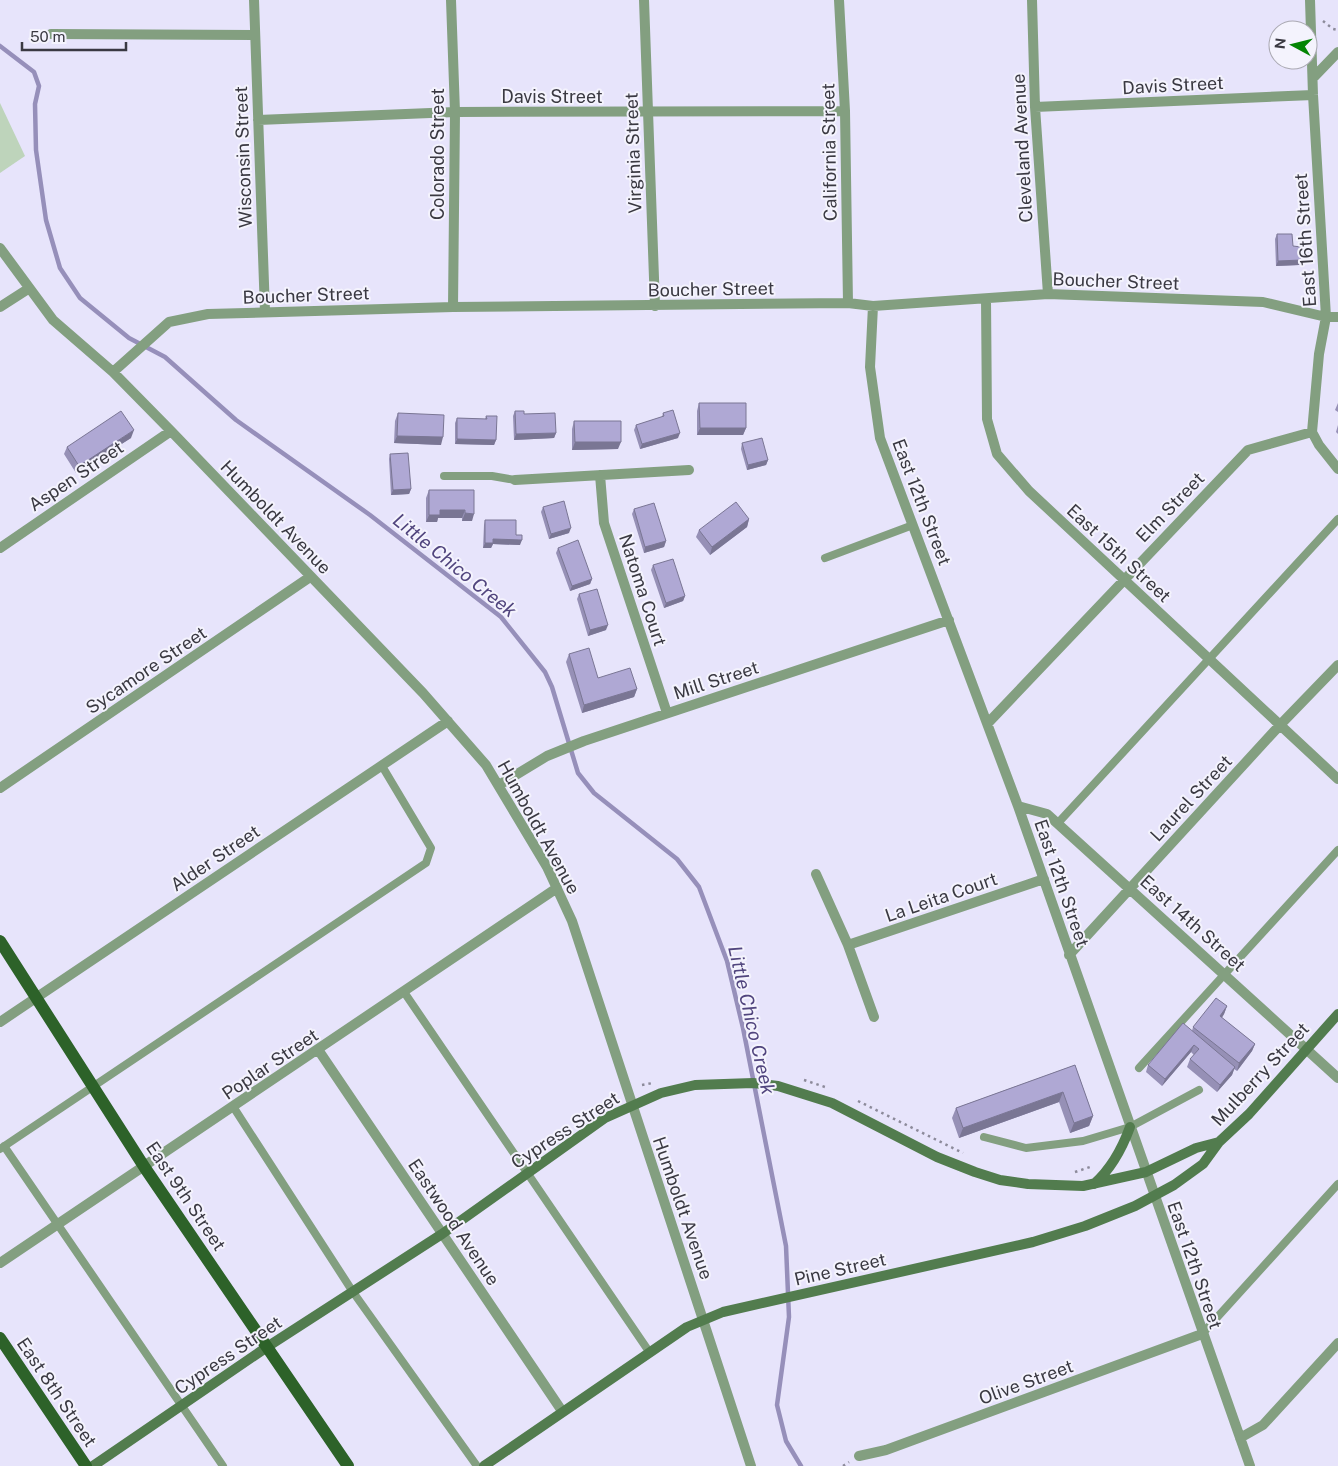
<svg xmlns="http://www.w3.org/2000/svg" width="1338" height="1466" font-family="'Public Sans',sans-serif">
<rect width="100%" height="100%" fill="#e7e4fb"/>
<path fill="#bed4bb" d="M0,103L25,156L0,173Z"/>
<g fill="none" stroke-linecap="round" stroke-linejoin="round">
<path stroke="#968fba" stroke-width="4.5" d="M0,46L34,72L39,86L35,104L36,150L46,220L60,268L80,298L129,338L165,357L236,420L370,515L501,617L545,672L552,687L578,773L594,793L677,859L699,887L727,961L743,1028L786,1246L789,1317L777,1405L786,1441L801,1466"/>
<path stroke="#8c8a9a" stroke-width="2.5" stroke-dasharray="2.5 4" stroke-linecap="butt" d="M1323,21L1333,29L1338,30
M804,1080L828,1088
M642,1085L653,1083
M858,1101L963,1153
M1075,1172L1093,1166
M843,1466L849,1462"/>
<path stroke="#839f80" stroke-width="8" d="M444,476H492L515,480
M825,558L913,525
M1058,823L1338,519
M404,992L650,1353
M1139,1068L1338,850
M234,1108L353,1292L477,1466
M984,1137L1026,1148L1083,1141L1130,1127L1199,1090
M4,1146L223,1466
M0,1149L426,863L431,848L382,766
M1202,1334L1338,1184"/>
<path stroke="#839f80" stroke-width="10" d="M254,0L265,312
M451,0L455,112L453,307
M644,0L655,306
M839,0L845,111L848,303
M1032,0L1035,107L1048,294
M1310,0L1313,95L1326,317L1319,354L1312,432L1319,445L1338,469
M51,34L254,35
M1313,78L1338,52
M1035,107L1313,95
M258,120L455,112L845,111
M0,248L53,320L113,372L171,431L423,693L486,765L547,867L572,921L751,1466
M986,299L987,419L997,454L1029,491L1338,779
M873,306L870,367L880,438L1018,806L1250,1466
M0,307L28,289
M113,372L169,322L208,314L453,307L848,303L873,306L1048,294L1263,302L1326,317H1338
M600,475L604,523L667,713
M515,480L689,470
M0,548L171,431
M988,723L1248,450L1312,432
M499,785L547,756L584,741L949,620
M0,788L310,577
M1018,806L1047,814L1338,1078
M816,874L848,945L874,1017
M848,945L1044,879
M1069,955L1280,725L1338,665
M0,1022L448,721
M319,1051L562,1411
M0,1263L557,888
M1240,1438L1263,1425L1338,1343
M859,1456L886,1450L1202,1334"/>
<path stroke="#527c4e" stroke-width="10" d="M1094,1184C1112,1168 1122,1149 1130,1127
M93,1466L267,1347L442,1234L605,1118L661,1093L695,1085L753,1083L778,1086L832,1103L937,1157L975,1172L1000,1180L1028,1184L1083,1186L1146,1172L1196,1148L1219,1142L1249,1114L1338,1014
M484,1466L687,1327L723,1312L1033,1242L1085,1226L1135,1206L1174,1185L1203,1164L1219,1142"/>
<path stroke="#2d6229" stroke-width="12" d="M0,941L145,1168L348,1466
M0,1338L86,1466"/>
</g>
<path fill="#9690b6" d="M1277,234L1301,260L1299,265L1276,266L1275,239Z
M699,403L746,428L743,435H697V411Z
M1338,403V412L1335,410Z
M515,411L524,414L556,433L554,438L514,440L513,416Z
M398,413L441,445L394,443L395,421Z
M663,413L678,438L640,449L634,430L636,425L662,417Z
M486,416L496,440L494,445L455,444V423L457,418L485,419Z
M574,421L618,449L572,450V429Z
M1338,425V434L1336,432Z
M131,438L76,473L64,454L67,447Z
M742,443L768,460L766,465L747,470L741,449Z
M390,454L411,489L409,494L391,495L389,459Z
M429,490H474L472,521H462V518H438L437,522H426V498Z
M543,507L569,533L549,539L541,512Z
M634,509L666,541L664,547L644,553L632,514Z
M749,519L747,527L710,555L696,537L699,530Z
M485,520L516,535L520,545L493,544L491,548H483L484,525Z
M558,548L592,579L590,584L570,591L556,553Z
M653,565L685,596L683,601L664,608L651,570Z
M579,594L606,630L588,636L577,599Z
M569,654L598,678L637,689L634,697L582,713L566,662Z
M1227,1006L1224,1014L1222,1018L1255,1044L1252,1051L1237,1071L1234,1069L1232,1075L1217,1092L1187,1067L1190,1059L1194,1055L1191,1052L1162,1086L1146,1072L1148,1065L1192,1031L1193,1027Z
M1075,1065L1093,1116L1089,1126L1070,1133L1059,1102L959,1138L952,1118L956,1108Z"/>
<path fill="#7a7694" d="M1301,260L1299,265L1276,266L1278,261Z
M700,428H746L743,435H697Z
M134,430L131,438L76,473L79,466Z
M556,433L554,438L514,440L516,434Z
M680,433L678,438L640,449L642,444Z
M397,436L443,437L441,445L394,443Z
M457,439L496,440L494,445L455,444Z
M575,442H621L618,449L572,450Z
M768,460L766,465L747,470L748,465Z
M411,489L409,494L391,495L393,490Z
M440,510H465L462,518H438L437,522H426L429,515Z
M465,513L474,514L472,521H462Z
M749,519L747,527L710,555L712,547Z
M571,528L569,533L549,539L551,534Z
M493,539L522,540L520,545L493,544L491,548H483L485,543Z
M666,541L664,547L644,553L645,547Z
M592,579L590,584L570,591L572,586Z
M685,596L683,601L664,608L666,603Z
M608,625L606,630L588,636L590,630Z
M637,689L634,697L582,713L584,705Z
M1227,1006L1224,1014L1217,1024L1220,1016Z
M1255,1044L1252,1051L1237,1071L1239,1063Z
M1194,1045L1191,1052L1162,1086L1165,1079Z
M1235,1067L1232,1075L1217,1092L1220,1085Z
M1063,1092L1059,1102L959,1138L963,1128Z
M1093,1116L1089,1126L1070,1133L1074,1123Z"/>
<path fill="#afa8d4" stroke="#7a7694" d="M1277,234H1292L1293,246L1301,247V260L1278,261Z
M699,403H746V428H700Z
M673,410L680,433L642,444L636,425L664,416L663,413Z
M121,411L134,430L79,466L67,447Z
M515,411H524V414L555,413L556,433L516,434Z
M398,413L444,415L443,437L397,436Z
M486,416H497L496,440L457,439V418L487,419Z
M574,421H621V442H575Z
M762,438L768,460L748,465L742,443Z
M408,453L411,489L393,490L390,454Z
M429,490H474V514L465,513V510H440V515H429Z
M564,501L571,528L551,534L543,507Z
M736,502L749,519L712,547L699,530Z
M654,503L666,541L645,547L634,509Z
M485,520H516V535H522V540L493,539V543H485Z
M578,540L592,579L572,586L558,548Z
M673,559L685,596L666,603L653,565Z
M597,589L608,625L590,630L579,594Z
M589,648L598,678L630,668L637,689L584,705L569,654Z
M1216,998L1227,1006L1220,1016L1255,1044L1239,1063L1193,1027Z
M1183,1023L1235,1067L1220,1085L1190,1059L1199,1049L1194,1045L1165,1079L1148,1065Z
M1075,1065L1093,1116L1074,1123L1063,1092L963,1128L956,1108Z"/>
<g text-anchor="middle" dominant-baseline="central" stroke-width="4" stroke-linejoin="round" paint-order="stroke">
<g font-size="18" fill="#3a3942" stroke="#f4f3fd">
<text transform="translate(1173 85) rotate(-3)">Davis Street</text>
<text x="552" y="96">Davis Street</text>
<text transform="translate(1022 148) rotate(-93)">Cleveland Avenue</text>
<text transform="translate(829 152) rotate(-91)">California Street</text>
<text transform="translate(633 153) rotate(-92)">Virginia Street</text>
<text transform="translate(437 154) rotate(-90)">Colorado Street</text>
<text transform="translate(243 157) rotate(-92)">Wisconsin Street</text>
<text transform="translate(1305 240) rotate(-94)">East 16th Street</text>
<text transform="translate(1116 281) rotate(2)">Boucher Street</text>
<text transform="translate(711 289) rotate(-1)">Boucher Street</text>
<text transform="translate(306 295) rotate(-2)">Boucher Street</text>
<text transform="translate(76 476) rotate(-34)">Aspen Street</text>
<text transform="translate(922 502) rotate(69)">East 12th Street</text>
<text transform="translate(1170 507) rotate(-46)">Elm Street</text>
<text transform="translate(276 517) rotate(46)">Humboldt Avenue</text>
<text transform="translate(1119 553) rotate(43)">East 15th Street</text>
<text transform="translate(643 590) rotate(72)">Natoma Court</text>
<text transform="translate(146 670) rotate(-34)">Sycamore Street</text>
<text transform="translate(716 680) rotate(-18)">Mill Street</text>
<text transform="translate(1191 798) rotate(-47)">Laurel Street</text>
<text transform="translate(539 827) rotate(61)">Humboldt Avenue</text>
<text transform="translate(215 858) rotate(-34)">Alder Street</text>
<text transform="translate(1062 883) rotate(71)">East 12th Street</text>
<text transform="translate(941 897) rotate(-19)">La Leita Court</text>
<text transform="translate(1193 923) rotate(42)">East 14th Street</text>
<text transform="translate(270 1064) rotate(-34)">Poplar Street</text>
<text transform="translate(1260 1074) rotate(-47)">Mulberry Street</text>
<text transform="translate(565 1130) rotate(-33)">Cypress Street</text>
<text transform="translate(186 1196) rotate(56)">East 9th Street</text>
<text transform="translate(683 1208) rotate(71)">Humboldt Avenue</text>
<text transform="translate(454 1222) rotate(56)">Eastwood Avenue</text>
<text transform="translate(1195 1265) rotate(71)">East 12th Street</text>
<text transform="translate(840 1269) rotate(-13)">Pine Street</text>
<text transform="translate(228 1355) rotate(-34)">Cypress Street</text>
<text transform="translate(1026 1382) rotate(-20)">Olive Street</text>
<text transform="translate(57 1392) rotate(56)">East 8th Street</text>
</g>
<g font-size="19" font-style="italic" fill="#51457e" stroke="#f4f3fd">
<text transform="translate(455 565) rotate(39)">Little Chico Creek</text>
<text transform="translate(752 1020) rotate(77)">Little Chico Creek</text>
</g>
</g>
<g transform="translate(1293 45) rotate(277)"><circle r="24" fill="#f4f3fd" stroke="#aaa9b2"/>
<path d="M0-4L9 19L0 12L-9 19Z" fill="#048504"/>
<text y="-8" font-size="14" font-weight="bold" text-anchor="middle" fill="#3a3942">N</text>
</g>
<path d="M22 42v8h104v-8" fill="none" stroke="#3a3942" stroke-width="2.5"/>
<text x="30" y="42" font-size="15" fill="#3a3942" stroke="#f4f3fd" stroke-width="4" paint-order="stroke">50 m</text>
</svg>
